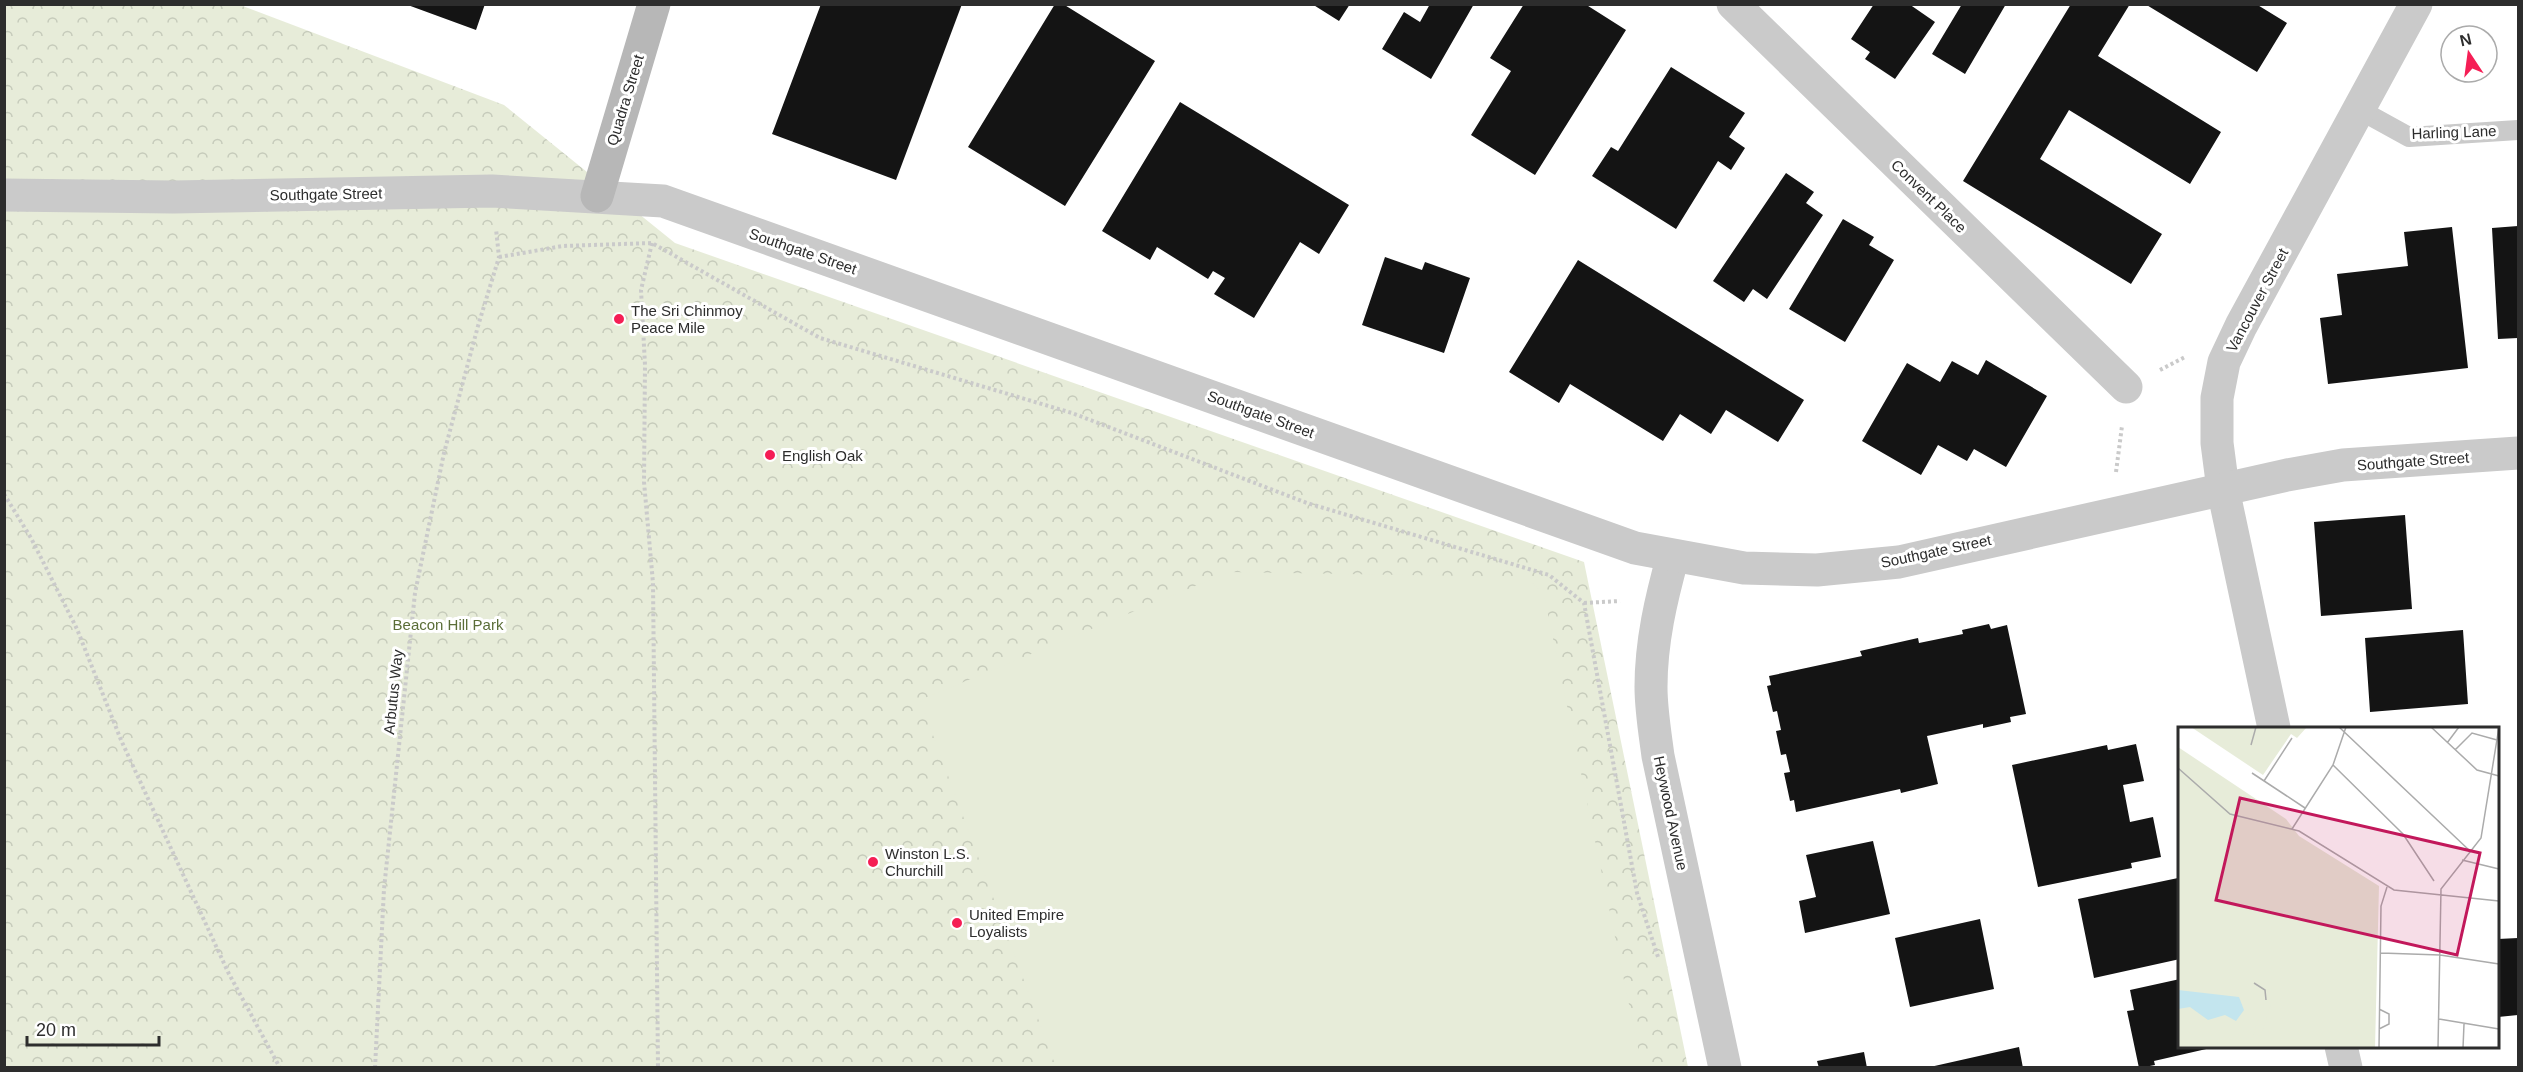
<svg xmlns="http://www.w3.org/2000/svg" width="2523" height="1072" font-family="Arial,sans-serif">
<defs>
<pattern id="park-crowns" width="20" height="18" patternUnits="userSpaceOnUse" patternTransform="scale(1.5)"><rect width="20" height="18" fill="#e7ecd9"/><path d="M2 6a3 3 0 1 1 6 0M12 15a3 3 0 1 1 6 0" fill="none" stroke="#c6cbbb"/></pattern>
</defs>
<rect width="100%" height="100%" fill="#fff"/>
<path fill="url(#park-crowns)" d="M5,4L240,5L504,105L675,243L1584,562L1688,1067L5,1068Z"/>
<path fill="#e7ecd9" d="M1229,572L1527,577L1544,595L1642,1067H1056L920,700Z"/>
<path fill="#141414" d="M405,4H485L476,30Z
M821,4H962L896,180L772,134Z
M1055,4H1063L1155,61L1065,206L968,147Z
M1312,4H1350L1339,21Z
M1430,4H1474L1431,79L1382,49L1404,12L1420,22Z
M1524,4H1585L1626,30L1535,175L1471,135L1511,71L1490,58Z
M1874,4H1909L1935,22L1895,79L1865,59L1870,52L1851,39Z
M1962,4H2006L1965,74L1932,54Z
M2071,4H2130L2098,56L2221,132L2190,184L2069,110L2040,159L2162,234L2131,284L1963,181Z
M2145,4H2256L2287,23L2257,72Z
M1671,67L1745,113L1729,137L1745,148L1731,170L1718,161L1676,229L1592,176L1611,147L1618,151Z
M1180,102L1349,205L1319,254L1300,242L1254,318L1214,294L1225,278L1213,271L1208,279L1157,247L1150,260L1102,231Z
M1786,173L1814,192L1806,203L1823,215L1767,299L1753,289L1744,302L1713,281Z
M1843,219L1874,237L1869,245L1894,260L1845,342L1789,309Z
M2518,226V338L2498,339L2492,228Z
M2452,227L2468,368L2328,384L2320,318L2342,315L2337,274L2408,266L2404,232Z
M1385,257L1422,270L1425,262L1470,278L1444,353L1362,325Z
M1578,260L1804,400L1778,442L1726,410L1711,434L1680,414L1663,441L1570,384L1559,403L1509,372Z
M1986,360L2047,396L2006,467L1974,449L1967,461L1938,445L1921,475L1862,441L1907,363L1940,382L1952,361L1978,375Z
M2405,515L2412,609L2321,616L2314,522Z
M1989,624L1991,629L2007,625L2026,714L2010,717L2011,722L1983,728V724L1927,736L1938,784L1901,793L1900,789L1796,812L1794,800L1790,801L1784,773L1790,772L1786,754L1781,755L1776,731L1781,730L1777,711L1773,712L1767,686L1771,685L1769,676L1862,656L1860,651L1918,638L1919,643L1963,634L1962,630Z
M2463,630L2468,704L2370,712L2365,638Z
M2136,744L2144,781L2123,785L2130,822L2153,817L2161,857L2131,863L2132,868L2038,887L2012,765L2107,745L2108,750Z
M1873,841L1890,914L1805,933L1799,901L1816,897L1806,855Z
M2178,878L2180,959L2094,978L2078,899Z
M1980,919L1994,989L1910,1007L1895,938Z
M2518,938V1015L2498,1017V939Z
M2180,979V1047H2215L2154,1061L2155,1065L2139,1068L2127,1011L2134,1010L2130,990Z
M2019,1047L2023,1068H1930V1067Z
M1864,1052L1867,1068H1819L1817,1061Z"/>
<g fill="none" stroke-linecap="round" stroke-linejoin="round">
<path stroke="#cacaca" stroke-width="4" stroke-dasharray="3 3" stroke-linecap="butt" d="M652,243L641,290L645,365L644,482L653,583L658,1068
M499,257L563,246L652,243L820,338L1072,413L1307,503L1549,575L1584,603L1637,893L1658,957
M2160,370L2185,357
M2116,472L2122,426
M4,494L31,538L77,629L121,740L228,972L280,1068
M1584,603L1620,601
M375,1068L384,889L415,593L444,453L478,326L499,257L496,229"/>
<path stroke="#cacaca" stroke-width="20" d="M2360,110L2409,137L2518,130"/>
<path stroke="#cacaca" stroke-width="33" d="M1733,4L2126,387
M1673,556C1661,599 1651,642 1651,687C1651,710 1655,733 1658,756L1725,1068
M2274,728L2223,489L2217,443V398L2224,362L2241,326L2416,4
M2341,1046L2346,1068"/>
<path stroke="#cacaca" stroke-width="33" d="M4,195L173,197L492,191L663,201L1635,548L1744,568L1817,570L1899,562L2287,475L2343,465L2518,453"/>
<path stroke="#b7b7b7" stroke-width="33" d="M597,196L654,4"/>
</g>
<g fill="#f51e55" stroke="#fff" stroke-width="2">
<circle cx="619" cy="319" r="6"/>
<circle cx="770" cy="455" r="6"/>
<circle cx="873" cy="862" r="6"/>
<circle cx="957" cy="923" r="6"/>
</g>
<g text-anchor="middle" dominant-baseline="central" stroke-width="6" stroke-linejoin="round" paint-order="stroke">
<g font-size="15" fill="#2d2d2d" stroke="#fff">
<text transform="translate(625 100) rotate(-73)">Quadra Street</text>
<text transform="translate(2454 132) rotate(-2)">Harling Lane</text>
<text transform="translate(326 194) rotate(-1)">Southgate Street</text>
<text transform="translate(1929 196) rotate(44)">Convent Place</text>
<text transform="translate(803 251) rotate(19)">Southgate Street</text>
<text transform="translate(2257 300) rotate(-62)">Vancouver Street</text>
<text transform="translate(1261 414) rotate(20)">Southgate Street</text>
<text transform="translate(2413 461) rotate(-4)">Southgate Street</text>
<text transform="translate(1936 551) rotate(-12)">Southgate Street</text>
<text transform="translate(393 692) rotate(-84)">Arbutus Way</text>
<text transform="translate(1671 813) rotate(78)">Heywood Avenue</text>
</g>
<g font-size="15" fill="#2d2d2d" stroke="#fff" text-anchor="start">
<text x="631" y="310">The Sri Chinmoy<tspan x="631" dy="17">Peace Mile</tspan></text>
<text x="782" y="455">English Oak</text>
<text x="885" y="853">Winston L.S.<tspan x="885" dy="17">Churchill</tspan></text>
<text x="969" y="914">United Empire<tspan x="969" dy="17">Loyalists</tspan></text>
</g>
<g font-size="15" fill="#5a6d37" stroke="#fff">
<text x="448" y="624">Beacon Hill Park</text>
</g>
</g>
<g transform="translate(2178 727)">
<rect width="321" height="321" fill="#fff"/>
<path d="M13,0H129L119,11L113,7L85,48ZM0,20L108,92L121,109L201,159L197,321H0Z" fill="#e7ecd9"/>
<path d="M166,152L196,161L194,224L179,233L141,238L139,222L142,221L134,158ZM86,275L93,277L79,321H71Z" fill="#e7ecd9"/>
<path d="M0,263L61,270L66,283L58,294L47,288L30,293L12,280L0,282Z" fill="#c3e5ee"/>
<path fill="none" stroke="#ababab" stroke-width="1.5" d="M161,0L292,124M253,0L299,43L321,49M269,16L281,0M73,18L78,0M277,23L294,6L319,13M155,38L225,107L256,154M0,41L52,87L121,104L216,163L321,174M74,46L127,81M86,54L114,11M114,102L155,38L168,0M284,133L321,142M203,226L262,228L321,237M76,256L87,263L88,273M261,292L321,302M201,302L211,297V287L201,282M201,321L203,179L209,160M260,321L263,162L303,111L321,0M285,321L286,297"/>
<path fill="#c2185b" fill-opacity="0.15" stroke="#c2185b" stroke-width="3" d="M62,71L302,126L279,228L38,173Z"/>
<rect width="321" height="321" fill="none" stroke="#2d2d2d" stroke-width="3"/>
</g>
<rect width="2523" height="1072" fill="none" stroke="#2d2d2d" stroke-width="12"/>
<g transform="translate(2469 54) rotate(347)"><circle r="28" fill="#ffffff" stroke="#ababab" stroke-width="1.5"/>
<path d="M0-4.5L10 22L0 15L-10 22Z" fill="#f51e55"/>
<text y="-9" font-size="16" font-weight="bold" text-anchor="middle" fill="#2d2d2d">N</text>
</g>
<path d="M27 1036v9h132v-9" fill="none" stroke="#2d2d2d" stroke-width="3"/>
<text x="36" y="1036" font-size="18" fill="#2d2d2d" stroke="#ffffff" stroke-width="4.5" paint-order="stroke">20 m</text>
</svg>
